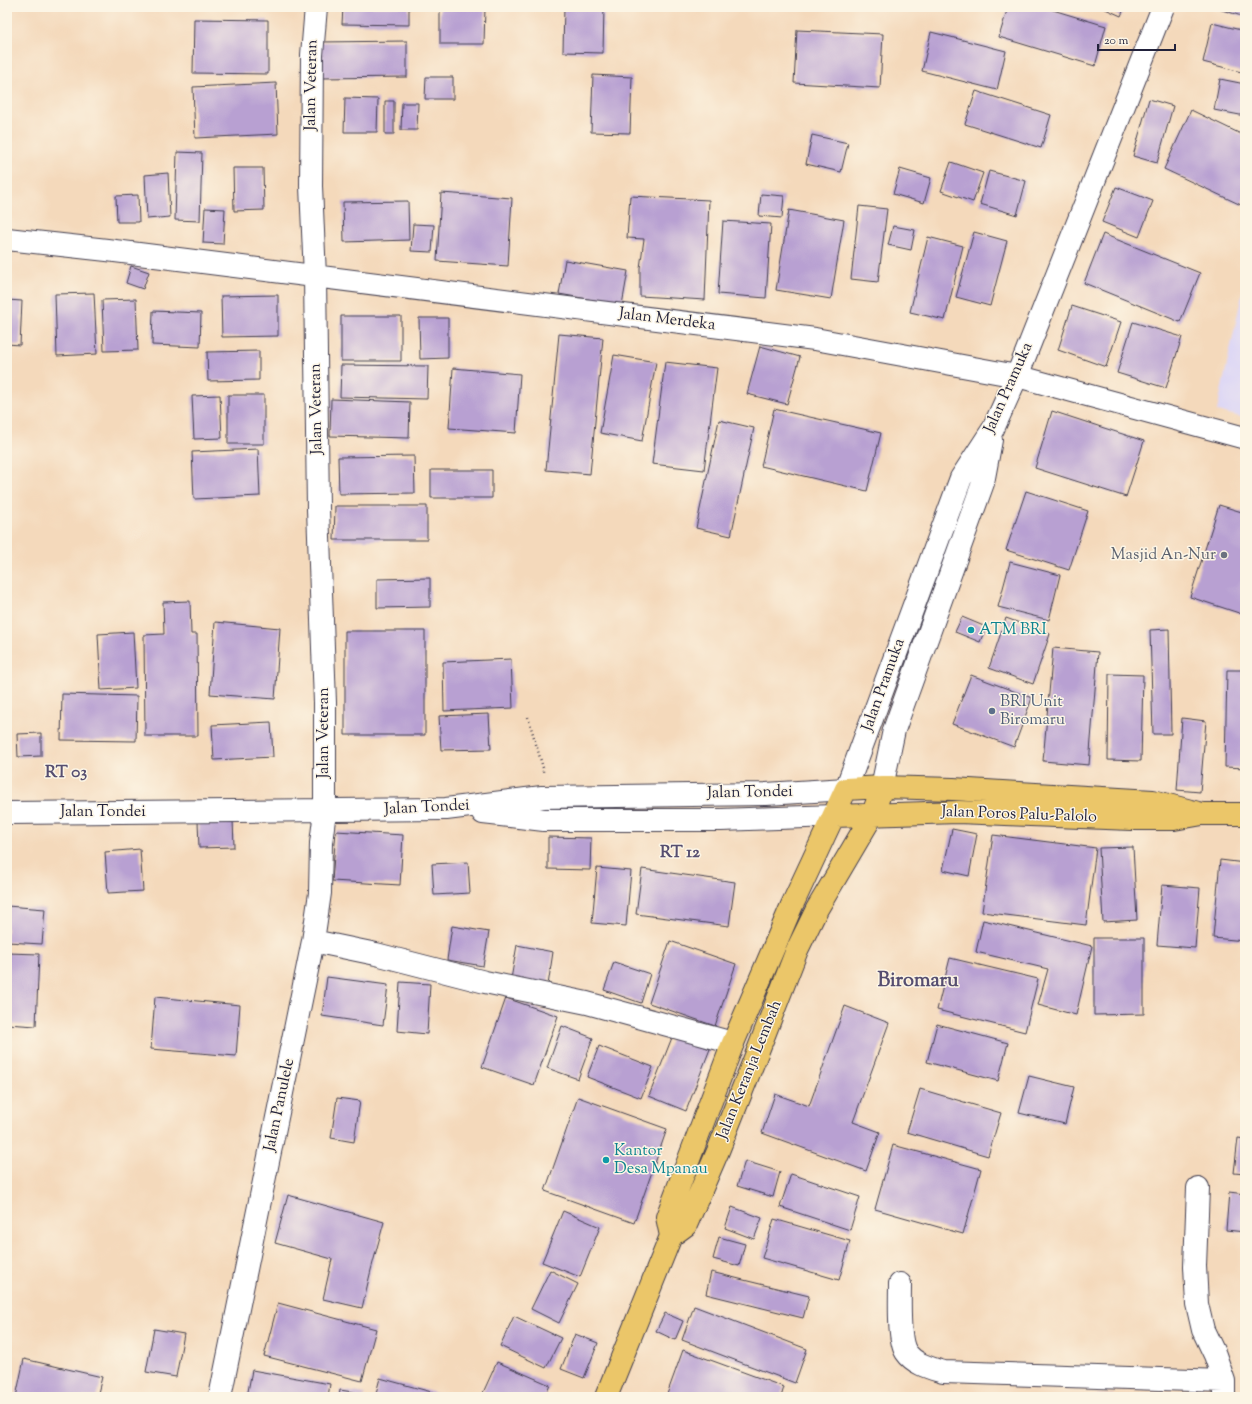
<svg xmlns="http://www.w3.org/2000/svg" width="1252" height="1404" font-family="'Sorts Mill Goudy',serif">
<rect width="100%" height="100%" fill="#fcf5e5"/>
<filter id="ink" filterUnits="userSpaceOnUse"><feTurbulence type="fractalNoise" baseFrequency=".025" numOctaves="2"/><feDisplacementMap in="SourceGraphic" scale="8" xChannelSelector="R" yChannelSelector="G"/><feConvolveMatrix kernelMatrix="1 2 1 2 8 2 1 2 1" color-interpolation-filters="sRGB"/></filter>
<filter id="wash" filterUnits="userSpaceOnUse"><feTurbulence type="fractalNoise" baseFrequency=".012" numOctaves="4" result="noise"/><feDisplacementMap in="SourceGraphic" scale="16" xChannelSelector="R" yChannelSelector="G"/><feGaussianBlur stdDeviation="0.9" result="paint"/><feColorMatrix in="noise" values="0 0 0 0 0 0 0 0 0 0 0 0 0 0 0 0 0 1.4 0 .05"/><feComposite in="paint" operator="in"/></filter>
<g filter="url(#wash)">
<rect width="100%" height="100%" fill="#f4d9bb"/>
<path fill="#dcd6f6" d="M1245,280V418L1217,411Z"/>
<g id="blocks">
<path fill="#b8a0d2" d="M343,7H409V25L342,24Z
M440,7H485L484,44H440Z
M564,7H604L603,53L563,52Z
M1008,7H1043L1106,26L1095,66L999,37Z
M1101,7H1125L1121,16Z
M1212,7H1245V17Z
M194,19L268,20V74L193,73Z
M1212,23L1245,31V73L1203,62Z
M797,30L883,34L880,88L794,83Z
M931,32L1006,51L997,90L922,71Z
M407,41V77L321,78L320,42Z
M593,75L632,77L630,133L591,132Z
M426,77H453V99H425Z
M1220,79L1245,84V116L1214,110Z
M276,83L278,134L195,138L193,87Z
M976,91L1051,115L1041,148L965,124Z
M345,98L378,99L377,132H344Z
M1149,99L1173,106L1157,163L1133,156Z
M385,101H394V134H385Z
M402,103H418L417,130H401Z
M1191,110L1245,136V196L1241,205L1164,169Z
M812,135L848,143L841,172L806,164Z
M177,152L202,153L200,221L175,220Z
M951,162L983,173L973,202L941,191Z
M233,168H263L264,210L234,211Z
M900,169L931,178L924,203L893,194Z
M989,171L1026,181L1017,215L980,204Z
M168,173L170,217L147,219L145,175Z
M1116,187L1153,201L1139,237L1102,222Z
M441,193L512,198L508,266L437,261Z
M761,194L784,196L782,218L759,216Z
M138,195L139,222H117L116,196Z
M630,196L709,200L705,300L640,296V268L644,239L627,238Z
M408,201L409,240L344,242L343,202Z
M859,206L887,209L878,282L851,279Z
M205,208L225,209L223,244L203,243Z
M789,210L844,220L831,299L776,290Z
M723,221L771,224L766,298L718,294Z
M413,224L434,225L432,252L411,251Z
M893,226L915,230L911,250L888,245Z
M974,232L1007,241L990,306L956,297Z
M1103,234L1200,273L1180,322L1084,283Z
M928,237L963,246L945,320L910,312Z
M565,260L628,271L622,305L559,294Z
M131,266L149,272L143,289L126,283Z
M94,293L97,354L57,356L55,294Z
M278,295V336L222,337L221,296Z
M136,299L138,350L104,351L102,300Z
M7,300L22,301L20,345L7,344Z
M1072,306L1121,322L1106,367L1058,350Z
M153,311L201,313L200,347L152,345Z
M341,316H401V361H341Z
M419,318H448V358L420,359Z
M1133,322L1182,337L1166,388L1117,373Z
M559,334L603,338L590,474L546,470Z
M760,346L800,357L787,404L747,394Z
M259,351V380L208,381L207,352Z
M614,355L656,362L642,441L600,433Z
M665,362L717,368L704,470L652,464Z
M341,365L428,366L427,399L340,397Z
M453,368L520,374L516,433L449,428Z
M220,395L222,438L194,439L192,396Z
M228,395H264V444H228Z
M331,399L410,402L409,438L330,436Z
M774,409L881,433L867,491L761,466Z
M1052,411L1144,441L1126,497L1035,468Z
M719,420L754,428L731,536L696,528Z
M258,449L260,496L194,499L192,452Z
M414,456L415,493L339,494L338,457Z
M431,470H492V498H431Z
M1026,491L1088,511L1069,570L1006,550Z
M1219,505L1245,513V615L1190,597Z
M335,506H427V540H334Z
M1010,562L1060,575L1049,620L998,607Z
M430,578V607L377,608V579Z
M190,601L191,634H197L198,736H145L144,635L164,634L163,602Z
M962,617L986,627L980,642L955,632Z
M1006,618L1050,634L1033,684L989,668Z
M215,622L280,628L275,699L210,694Z
M1169,629L1171,734H1153L1150,630Z
M345,631H425V735H345Z
M133,632L136,688L101,690L98,634Z
M1053,648L1098,652L1089,765L1043,761Z
M511,659L513,708L444,711L443,662Z
M1227,670H1245V768L1225,767Z
M1109,674L1143,675L1141,761L1108,760Z
M971,675L1032,698L1014,747L952,724Z
M62,694L137,696L136,741L61,740Z
M489,714L491,749L441,750L439,716Z
M1182,718L1206,721L1200,792L1177,790Z
M271,722L273,757L214,760L212,725Z
M41,733V756L18,757L17,734Z
M233,820L234,847L199,848L198,821Z
M952,829L977,834L969,876L943,870Z
M336,831L403,835L400,885L332,881Z
M993,835L1096,848L1086,925L982,912Z
M548,837L591,838L590,870L548,869Z
M1133,847L1137,920L1103,922L1099,848Z
M140,849L143,891L108,893L105,852Z
M1220,860L1245,863V941L1213,938Z
M468,862L470,893L434,895L432,864Z
M597,868L631,871L626,926L592,923Z
M642,869L735,882L729,926L636,914Z
M1162,885L1200,888L1195,948L1157,945Z
M7,906L45,909L42,944L7,942Z
M983,920L1092,946L1076,1015L1038,1005L1048,969L976,952Z
M452,926L489,932L483,966L447,960Z
M1094,938H1144V1014L1094,1015Z
M670,941L736,964L715,1026L649,1003Z
M517,945L553,952L548,985L511,979Z
M7,953L39,954L36,1026L7,1024Z
M950,958L1038,979L1025,1032L937,1010Z
M614,962L650,974L641,1003L604,990Z
M327,977L388,985L383,1025L322,1016Z
M400,982L430,984L427,1034L397,1031Z
M155,997L240,1005L236,1056L151,1049Z
M506,998L558,1016L534,1085L482,1067Z
M845,1006L889,1023L853,1122L880,1132L866,1171L762,1133L775,1094L809,1106Z
M937,1024L1008,1043L998,1081L927,1062Z
M562,1026L593,1038L578,1079L547,1068Z
M673,1035L710,1049L686,1111L649,1096Z
M599,1046L653,1067L641,1098L587,1077Z
M1029,1076L1074,1087L1065,1124L1019,1113Z
M920,1089L1001,1113L988,1156L907,1132Z
M578,1097L667,1129L634,1223L545,1191Z
M337,1098L360,1101L354,1142L331,1138Z
M1238,1138L1245,1139V1174L1234,1173Z
M893,1145L981,1169L963,1234L875,1209Z
M745,1161L780,1172L773,1197L737,1186Z
M791,1174L860,1197L850,1230L780,1207Z
M1229,1192L1245,1194V1232L1226,1230Z
M288,1195L384,1222L371,1270L362,1308L323,1299L332,1259L275,1243Z
M732,1207L762,1218L754,1239L725,1228Z
M563,1211L600,1227L580,1277L542,1262Z
M774,1219L850,1241L839,1280L762,1258Z
M719,1237L745,1244L739,1266L713,1259Z
M550,1270L578,1284L559,1323L531,1309Z
M711,1272L809,1296L803,1318L706,1294Z
M278,1303L376,1329L362,1381L264,1356Z
M694,1306L807,1349L795,1383L682,1340Z
M665,1313L683,1321L675,1340L656,1331Z
M514,1316L561,1338L546,1368L500,1346Z
M154,1329L184,1334L176,1377L146,1372Z
M575,1334L598,1343L584,1378L561,1369Z
M683,1350L784,1387L781,1397H666Z
M24,1359L102,1377L97,1397H16Z
M497,1362L550,1385L545,1397H481Z
M252,1370L330,1384L328,1397H247Z
M380,1378L450,1397H375Z
M340,1390L365,1394L364,1397H339Z
M1094,1395L1113,1396V1397H1094Z"/>
</g>
</g>
<g filter="url(#ink)">
<use href="#blocks" fill-opacity="0" stroke="#423d4e" stroke-width="1"/>
<g fill="none" stroke-linecap="round" stroke-linejoin="round">
<g stroke="#423d4e" stroke-width="24">
<path id="street" d="M7,239L107,250L815,339L1017,376L1245,438
M882,787L894,730L983,483L991,440
M7,813L446,809L542,797L766,794L846,789L961,478L993,429L1017,376L1163,7
M483,813L544,820H721L834,816
M313,941L376,954L485,982L587,1003L733,1043
M1198,1188L1195,1266L1197,1304L1203,1330L1215,1355L1224,1381V1397
M900,1284C900,1299 898,1340 906,1352C914,1364 930,1368 943,1372L1224,1381
M220,1397L313,941L320,893L321,843L325,811V703L318,509L315,276L311,186L312,55L316,7"/>
</g>
<g stroke="#423d4e" stroke-width="24">
<path id="primary" d="M834,816L958,812L1131,819H1174L1202,814H1245
M671,1236L667,1217L733,1043L792,905L846,789L882,787L953,789L1153,801L1202,814
M606,1397L671,1236L686,1225L718,1151L759,1048L797,950L817,909L873,814L882,787"/>
</g>
<path stroke="#423d4e" stroke-width="2.5" stroke-dasharray="1 3" stroke-linecap="butt" d="M528,717L543,768V773"/>
<use href="#street" stroke="#fff" stroke-width="22"/>
<use href="#primary" stroke="#ebc669" stroke-width="22"/>
</g>
</g>
<circle fill="#6b7280" stroke="#fcf5e5" stroke-width="1.5" cx="1224" cy="555" r="4"/>
<g fill="#0f9aa8" stroke="#fcf5e5" stroke-width="1.5">
<circle cx="971" cy="630" r="4"/>
<circle cx="606" cy="1160" r="4"/>
</g>
<circle fill="#5c6f8a" stroke="#fcf5e5" stroke-width="1.5" cx="992" cy="711" r="4"/>
<g text-anchor="middle" dominant-baseline="central" stroke-width="3" stroke-linejoin="round" paint-order="stroke">
<g font-size="16" fill="#22223b" stroke="#fcf5e5">
<text transform="translate(312 85) rotate(-89)">Jalan Veteran</text>
<text transform="translate(667 320) rotate(7)">Jalan Merdeka</text>
<text transform="translate(1009 388) rotate(-66)">Jalan Pramuka</text>
<text transform="translate(317 409) rotate(-91)">Jalan Veteran</text>
<text transform="translate(884 685) rotate(-70)">Jalan Pramuka</text>
<text transform="translate(324 733) rotate(-90)">Jalan Veteran</text>
<text transform="translate(750 793) rotate(-1)">Jalan Tondei</text>
<text transform="translate(427 808) rotate(-3)">Jalan Tondei</text>
<text x="103" y="812">Jalan Tondei</text>
<text transform="translate(1019 815) rotate(2)">Jalan Poros Palu-Palolo</text>
<text transform="translate(750 1070) rotate(-68)">Jalan Keranja Lembah</text>
<text transform="translate(280 1105) rotate(-78)">Jalan Panulele</text>
</g>
<g font-size="16" fill="#5b616d" stroke="#fcf5e5" text-anchor="end">
<text x="1216" y="555">Masjid An-Nur</text>
</g>
<g font-size="16" fill="#0d838f" stroke="#fcf5e5" text-anchor="start">
<text x="979" y="630">ATM BRI</text>
<text x="614" y="1151">Kantor<tspan x="614" dy="18">Desa Mpanau</tspan></text>
</g>
<g font-size="16" fill="#4e5e75" stroke="#fcf5e5" text-anchor="start">
<text x="1000" y="702">BRI Unit<tspan x="1000" dy="18">Biromaru</tspan></text>
</g>
<g font-size="17" font-weight="bold" fill="#564e70" stroke="#fcf5e5">
<text x="66" y="773">RT 03</text>
<text x="680" y="853">RT 12</text>
</g>
<g font-size="20" font-weight="bold" fill="#564e70" stroke="#fcf5e5">
<text x="918" y="981">Biromaru</text>
</g>
</g>
<rect width="1252" height="1404" fill="none" stroke="#fcf5e5" stroke-width="24"/>
<path d="M1098 44v6h77v-6" fill="none" stroke="#22223b" stroke-width="2"/>
<text x="1104" y="44" font-size="12" fill="#22223b" stroke="#fcf5e5" stroke-width="3" paint-order="stroke">20 m</text>
</svg>
